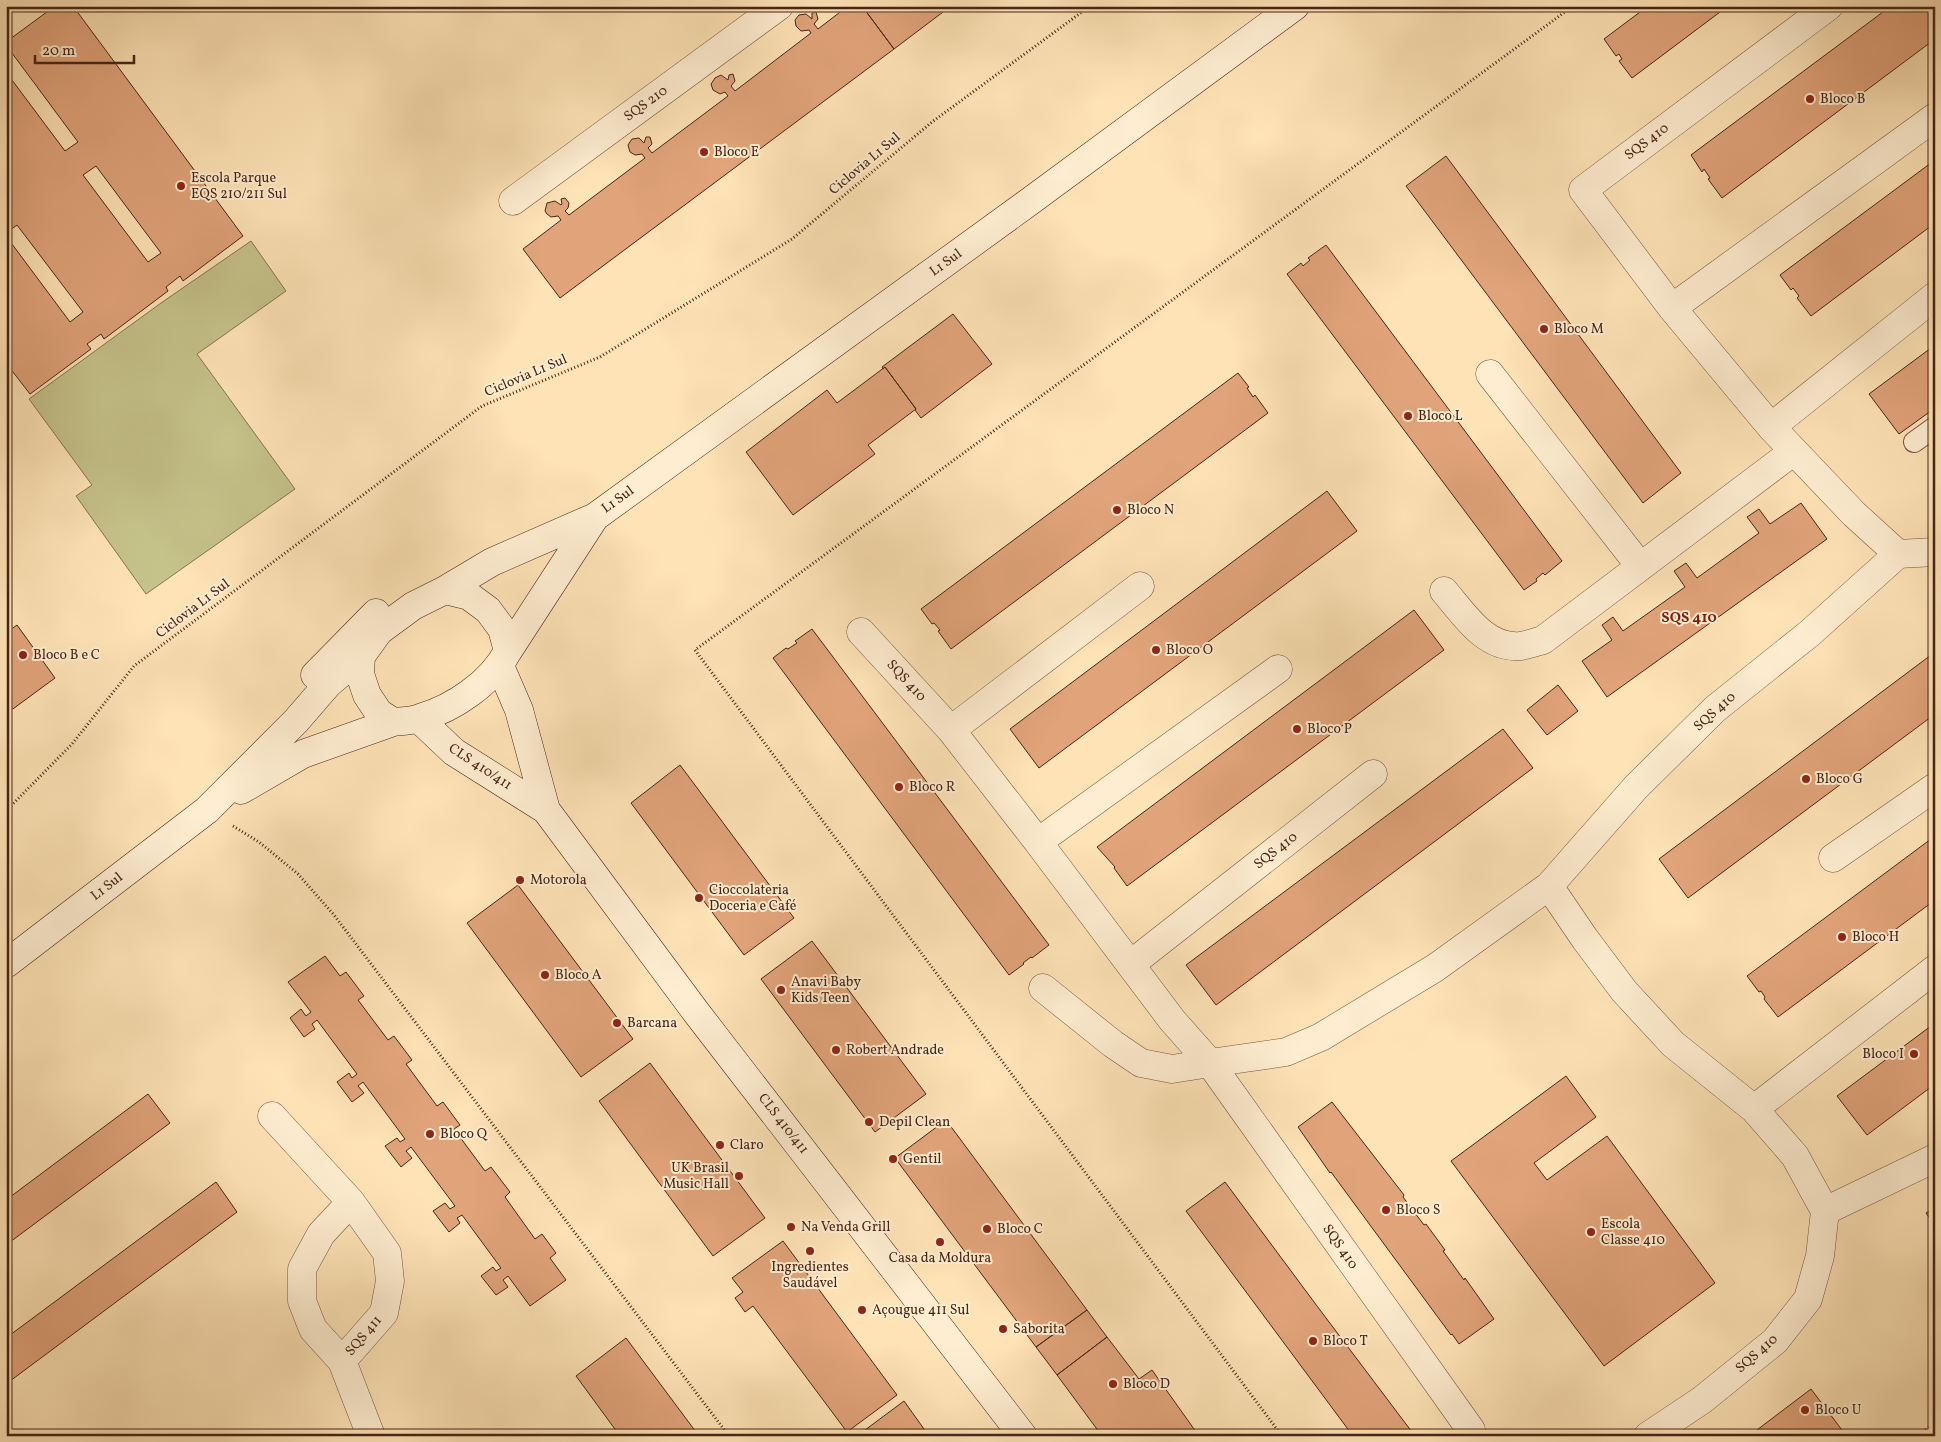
<svg xmlns="http://www.w3.org/2000/svg" width="1941" height="1442" font-family="Vollkorn,serif">
<rect width="100%" height="100%" fill="#fee3b6"/>
<filter id="stains"><feTurbulence type="fractalNoise" baseFrequency=".004" numOctaves="4"/><feColorMatrix values="0 0 0 0 .2 0 0 0 0 .09 0 0 0 0 .02 0 0 0 .5 -.17"/></filter>
<radialGradient id="worn" r=".72"><stop offset=".6" stop-color="#630" stop-opacity="0"/><stop offset="1" stop-color="#630" stop-opacity=".3"/></radialGradient>
<path fill="#c5c28a" stroke="#867350" d="M251,241L286,291L197,354L295,489L146,594L76,496L92,485L29,399L161,303Z"/>
<path fill="#e1a37a" stroke="#482417" fill-rule="evenodd" d="M55,6H73L243,236L183,281L180,276L166,287L168,291L104,339L101,334L87,344L91,349L30,394L6,363V236L70,322L83,312L17,225L6,233V72L65,151L78,142L6,45V42ZM96,166L161,253L148,262L83,175Z
M848,6H862L894,49L560,298L523,249L561,220L558,216L551,217L547,214L545,211L547,203L555,201L561,205L562,204L561,199L565,198L569,203L568,208L565,211L569,215L645,158L642,154L635,155L630,152L628,145L632,139L639,138L644,143L646,137H650L652,144L648,148L652,153L728,96L725,92L720,94L713,90L711,84L715,78L721,75L728,80L729,75L733,74L735,81L731,86L735,91L811,33L809,30L801,31L796,26L795,20L799,15L806,14L812,19V13L816,12L818,19L814,24L818,29Z
M862,6H951L894,49Z
M1648,6H1728L1632,78L1619,61L1622,59L1619,54L1616,56L1604,39Z
M1891,6H1935V39L1722,198L1708,179L1710,178L1704,169L1702,172L1691,155Z
M1446,156L1681,473L1643,503L1406,186Z
M1935,160V223L1811,316L1797,298L1799,296L1793,288L1791,290L1780,275Z
M1326,245L1562,561L1545,575L1543,573L1536,579L1537,581L1524,590L1287,274L1301,263L1303,266L1310,260L1308,258Z
M953,314L992,364L921,418L915,410L916,409L885,367L883,369L882,367Z
M1935,345V408L1899,434L1869,394Z
M885,367L916,409L868,445L875,454L793,515L746,452L827,390L837,403Z
M1238,373L1249,387L1247,388L1253,397L1255,395L1268,413L951,649L938,631L940,630L934,623L932,624L921,609Z
M1327,491L1357,531L1039,768L1010,729Z
M1801,503L1827,539L1607,697L1582,661L1612,640L1602,625L1613,617L1623,631L1685,587L1674,571L1686,563L1697,578L1759,533L1747,517L1759,509L1770,524Z
M1414,610L1444,650L1127,886L1114,868L1115,867L1097,847Z
M17,625L55,678L6,714V633Z
M812,629L1049,945L1032,958L1031,957L1023,963L1024,964L1009,975L773,658L786,648L788,649L797,643L795,641Z
M1935,652V714L1688,898L1659,859Z
M1558,685L1578,711L1547,735L1527,710Z
M1503,729L1533,768L1216,1005L1186,965Z
M680,765L794,918L744,955L631,803Z
M1935,836V900L1778,1017L1764,999L1765,997L1761,991L1759,992L1747,976Z
M518,885L633,1039L581,1077L467,923Z
M812,941L926,1094L875,1132L761,979Z
M325,956L340,976L346,972L364,996L358,1000L388,1040L394,1036L412,1060L406,1064L437,1106L443,1102L460,1125L454,1129L485,1171L491,1167L510,1192L505,1197L535,1239L542,1234L556,1253L550,1258L566,1280L530,1306L508,1276L503,1280L508,1287L496,1295L481,1276L493,1267L496,1271L501,1268L462,1215L457,1218L460,1223L449,1232L433,1211L445,1203L450,1209L455,1206L411,1147L406,1151L412,1158L401,1167L385,1146L397,1138L400,1142L405,1139L363,1082L358,1086L364,1093L352,1102L337,1082L349,1073L352,1078L357,1074L317,1020L312,1024L315,1029L304,1037L290,1018L301,1009L306,1016L311,1012L288,982Z
M1935,1023V1084L1867,1135L1837,1096Z
M650,1063L765,1218L713,1256L599,1101Z
M1566,1076L1596,1117L1534,1163L1547,1180L1607,1136L1715,1283L1604,1366L1451,1161Z
M148,1094L170,1123L6,1245V1200Z
M1332,1102L1404,1195L1403,1197L1424,1225L1426,1224L1445,1250L1443,1251L1464,1280L1465,1278L1494,1319L1459,1344L1452,1334L1451,1335L1331,1172L1330,1173L1298,1127Z
M946,1120L1087,1310L1036,1347L895,1158Z
M216,1182L237,1212L6,1384V1338Z
M1225,1182L1317,1306L1415,1436H1353L1186,1211Z
M1935,1207V1226L1926,1213Z
M783,1241L897,1395L847,1432L753,1306L745,1312L735,1298L743,1292L732,1278Z
M1087,1310L1107,1337L1057,1375L1036,1347Z
M1107,1337L1139,1379L1152,1370L1199,1436H1102L1057,1375Z
M626,1338L699,1436H620L576,1376Z
M1811,1389L1842,1430L1835,1436H1749Z
M904,1401L929,1436H857Z"/>
<g fill="none" stroke-linecap="round" stroke-linejoin="round">
<g stroke="#76543f" stroke-width="22">
<path id="lane" d="M1914,442L1935,427"/>
</g>
<g stroke="#76543f" stroke-width="29">
<path id="street" d="M513,201L779,6
M1935,296L1771,427L1854,514L1898,554L1935,552
M1672,308L1935,117
M1490,374L1640,566
M1771,427L1672,308L1583,190L1829,6
M1444,591C1464,614 1485,649 1520,646C1528,645 1536,642 1543,640L1794,451
M861,632L951,730
M1278,669L1038,842L1172,1020L1210,1063L1286,1052L1321,1037L1435,968L1549,886L1636,787L1715,709L1810,633L1898,554
M1038,842L951,730L1140,586
M1833,858L1935,787
M1549,886L1585,939L1624,991L1673,1044L1754,1109L1795,1156L1825,1211L1820,1256L1808,1299L1775,1341L1702,1400L1648,1436
M1131,964L1373,774
M1043,988L1113,1044L1141,1063L1172,1069L1210,1063L1471,1430
M1754,1109L1935,969
M272,1116L351,1202L387,1253L390,1281L384,1313L342,1361L313,1329L302,1301V1269L321,1234L351,1202
M1825,1211L1935,1158
M342,1361L371,1436"/>
</g>
<g stroke="#482417" stroke-width="29">
<path id="secondary" d="M445,590L469,596L488,610L502,629L508,651C491,683 454,708 420,718C412,721 402,721 393,722L379,713L367,695L360,674L361,656L379,631L413,606L445,590L492,562L595,517L1029,202L1295,6
M508,651L595,517
M500,666L519,710L546,810
M315,675L376,613
M419,719L454,752L546,810L696,1012L1023,1436
M241,790L303,754L393,722
M6,964L207,810L296,721L328,684L361,656"/>
</g>
<path stroke="#482417" stroke-width="3" stroke-dasharray="1 2.5" stroke-linecap="butt" d="M6,811L72,744L134,666L482,406L600,357L792,239L932,122L1090,6
M233,826L259,842L298,874L334,915L729,1436
M1282,1436L695,650L1573,6
M1917,1436L1935,1423"/>
<use href="#lane" stroke="#feedd0" stroke-width="20"/>
<use href="#street" stroke="#feedd0" stroke-width="28"/>
<use href="#secondary" stroke="#feedd0" stroke-width="28"/>
</g>
<g fill="#8f2418" stroke="#feedd0" stroke-width="2">
<circle cx="1810" cy="99" r="5"/>
<circle cx="704" cy="152" r="5"/>
<circle cx="181" cy="186" r="5"/>
<circle cx="1544" cy="329" r="5"/>
<circle cx="1408" cy="416" r="5"/>
<circle cx="1117" cy="510" r="5"/>
<circle cx="1156" cy="650" r="5"/>
<circle cx="23" cy="655" r="5"/>
<circle cx="1297" cy="729" r="5"/>
<circle cx="1806" cy="779" r="5"/>
<circle cx="899" cy="787" r="5"/>
<circle cx="520" cy="880" r="5"/>
<circle cx="699" cy="898" r="5"/>
<circle cx="1842" cy="937" r="5"/>
<circle cx="545" cy="975" r="5"/>
<circle cx="781" cy="990" r="5"/>
<circle cx="617" cy="1023" r="5"/>
<circle cx="836" cy="1050" r="5"/>
<circle cx="1914" cy="1054" r="5"/>
<circle cx="869" cy="1122" r="5"/>
<circle cx="430" cy="1134" r="5"/>
<circle cx="720" cy="1145" r="5"/>
<circle cx="893" cy="1159" r="5"/>
<circle cx="739" cy="1176" r="5"/>
<circle cx="1386" cy="1210" r="5"/>
<circle cx="791" cy="1227" r="5"/>
<circle cx="987" cy="1229" r="5"/>
<circle cx="1591" cy="1232" r="5"/>
<circle cx="940" cy="1242" r="5"/>
<circle cx="810" cy="1251" r="5"/>
<circle cx="862" cy="1310" r="5"/>
<circle cx="1003" cy="1329" r="5"/>
<circle cx="1313" cy="1341" r="5"/>
<circle cx="1113" cy="1384" r="5"/>
<circle cx="1805" cy="1410" r="5"/>
</g>
<g text-anchor="middle" dominant-baseline="central" stroke-width="4" stroke-linejoin="round" paint-order="stroke">
<g font-size="14" fill="#482417" stroke="#feedd0" text-anchor="start">
<text x="1820" y="99">Bloco B</text>
<text x="714" y="152">Bloco E</text>
<text x="191" y="178">Escola Parque<tspan x="191" dy="16">EQS 210/211 Sul</tspan></text>
<text x="1554" y="329">Bloco M</text>
<text x="1418" y="416">Bloco L</text>
<text x="1127" y="510">Bloco N</text>
<text x="1166" y="650">Bloco O</text>
<text x="33" y="655">Bloco B e C</text>
<text x="1307" y="729">Bloco P</text>
<text x="1816" y="779">Bloco G</text>
<text x="909" y="787">Bloco R</text>
<text x="530" y="880">Motorola</text>
<text x="709" y="890">Cioccolateria<tspan x="709" dy="16">Doceria e Café</tspan></text>
<text x="1852" y="937">Bloco H</text>
<text x="555" y="975">Bloco A</text>
<text x="791" y="982">Anavi Baby<tspan x="791" dy="16">Kids Teen</tspan></text>
<text x="627" y="1023">Barcana</text>
<text x="846" y="1050">Robert Andrade</text>
<text x="1904" y="1054" text-anchor="end">Bloco I</text>
<text x="879" y="1122">Depil Clean</text>
<text x="440" y="1134">Bloco Q</text>
<text x="730" y="1145">Claro</text>
<text x="903" y="1159">Gentil</text>
<text x="729" y="1168" text-anchor="end">UK Brasil<tspan x="729" dy="16">Music Hall</tspan></text>
<text x="1396" y="1210">Bloco S</text>
<text x="1601" y="1224">Escola<tspan x="1601" dy="16">Classe 410</tspan></text>
<text x="801" y="1227">Na Venda Grill</text>
<text x="997" y="1229">Bloco C</text>
<text x="940" y="1258" text-anchor="middle">Casa da Moldura</text>
<text x="810" y="1267" text-anchor="middle">Ingredientes<tspan x="810" dy="16">Saudável</tspan></text>
<text x="872" y="1310">Açougue 411 Sul</text>
<text x="1013" y="1329">Saborita</text>
<text x="1323" y="1341">Bloco T</text>
<text x="1123" y="1384">Bloco D</text>
<text x="1815" y="1410">Bloco U</text>
</g>
<g font-size="14" fill="#482417" stroke="#feedd0">
<text transform="translate(646 104) rotate(-36)">SQS 210</text>
<text transform="translate(1647 142) rotate(-37)">SQS 410</text>
<text transform="translate(865 164) rotate(-40)">Ciclovia L1 Sul</text>
<text transform="translate(946 263) rotate(-36)">L1 Sul</text>
<text transform="translate(526 376) rotate(-23)">Ciclovia L1 Sul</text>
<text transform="translate(618 500) rotate(-36)">L1 Sul</text>
<text transform="translate(193 609) rotate(-37)">Ciclovia L1 Sul</text>
<text transform="translate(906 681) rotate(47)">SQS 410</text>
<text transform="translate(1715 712) rotate(-42)">SQS 410</text>
<text transform="translate(480 767) rotate(33)">CLS 410/411</text>
<text transform="translate(1276 851) rotate(-38)">SQS 410</text>
<text transform="translate(107 887) rotate(-38)">L1 Sul</text>
<text transform="translate(783 1124) rotate(52)">CLS 410/411</text>
<text transform="translate(1340 1247) rotate(55)">SQS 410</text>
<text transform="translate(364 1336) rotate(-50)">SQS 411</text>
<text transform="translate(1757 1354) rotate(-41)">SQS 410</text>
</g>
<g font-size="15" font-weight="bold" fill="#7a1f14" stroke="#feedd0">
<text x="1689" y="618">SQS 410</text>
</g>
</g>
<rect width="1941" height="1442" fill="none" stroke="#fee3b6" stroke-width="25"/>
<rect x="8" y="8" width="1926" height="1427" fill="none" stroke="#482417" stroke-width="2.5"/>
<rect x="12" y="12" width="1916" height="1417" fill="none" stroke="#482417"/>
<path d="M35 55v8h99v-8" fill="none" stroke="#482417" stroke-width="2.5"/>
<text x="42" y="55" font-size="15" fill="#482417" stroke="#feedd0" stroke-width="4" paint-order="stroke">20 m</text>
<rect width="100%" height="100%" filter="url(#stains)"/>
<rect width="100%" height="100%" fill="url(#worn)"/>
</svg>
